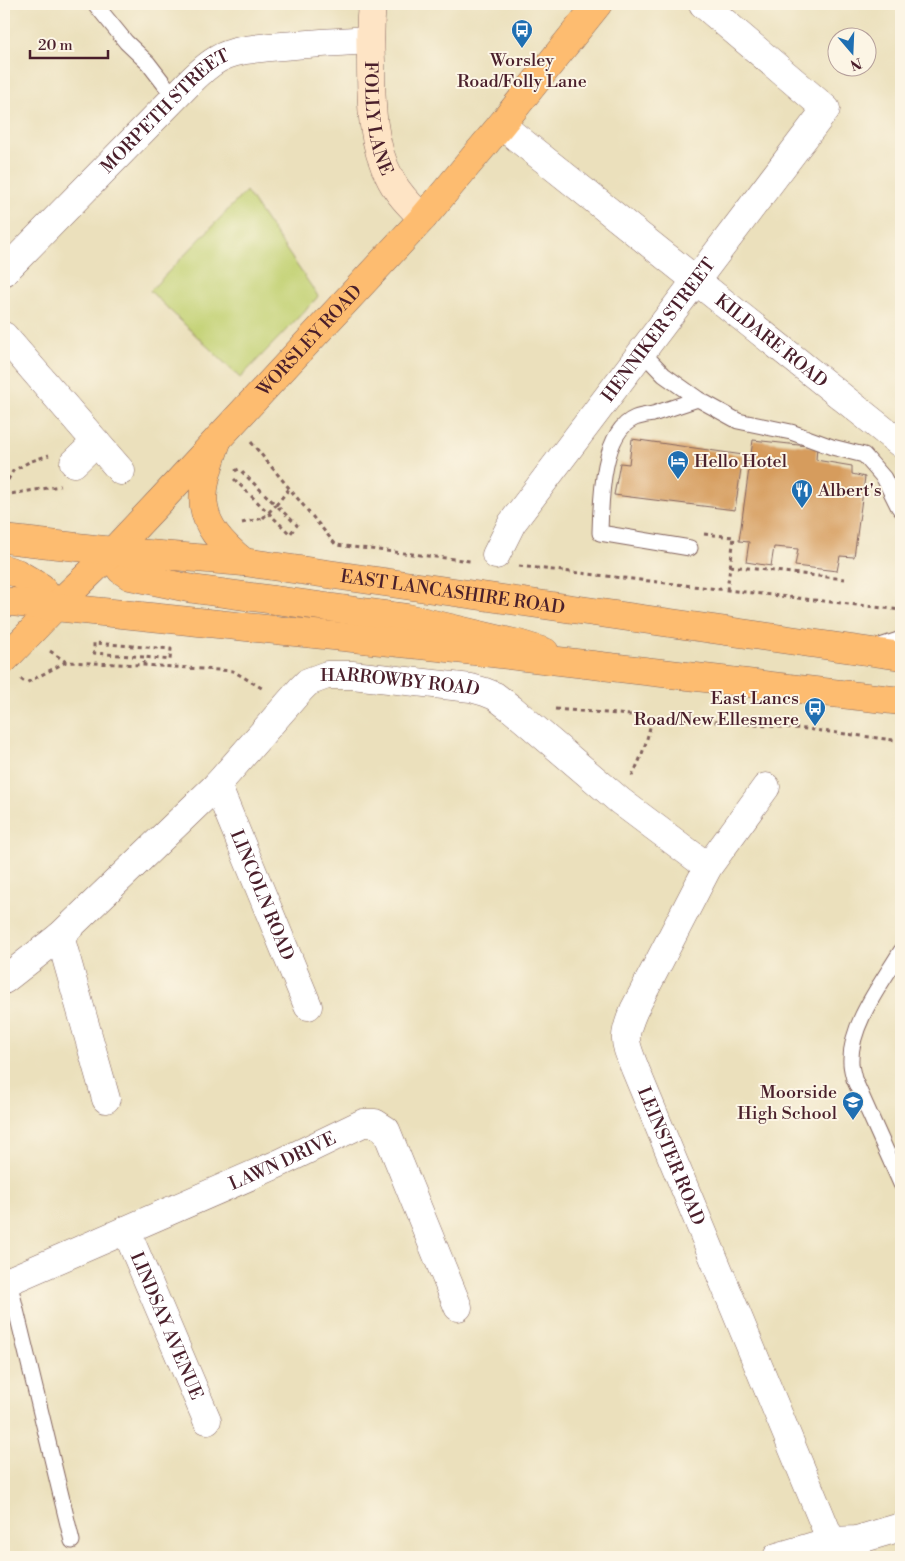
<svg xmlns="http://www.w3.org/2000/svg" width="905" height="1561" font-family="'Libre Bodoni',serif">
<rect width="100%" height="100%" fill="#fcf5e5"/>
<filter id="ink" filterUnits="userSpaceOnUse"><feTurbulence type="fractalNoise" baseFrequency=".02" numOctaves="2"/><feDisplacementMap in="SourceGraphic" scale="10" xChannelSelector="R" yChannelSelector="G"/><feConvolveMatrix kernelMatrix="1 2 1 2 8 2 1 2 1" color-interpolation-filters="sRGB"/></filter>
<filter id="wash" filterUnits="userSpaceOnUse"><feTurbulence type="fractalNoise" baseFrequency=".0096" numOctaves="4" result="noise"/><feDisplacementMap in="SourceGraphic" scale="20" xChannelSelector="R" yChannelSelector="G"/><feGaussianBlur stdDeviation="1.12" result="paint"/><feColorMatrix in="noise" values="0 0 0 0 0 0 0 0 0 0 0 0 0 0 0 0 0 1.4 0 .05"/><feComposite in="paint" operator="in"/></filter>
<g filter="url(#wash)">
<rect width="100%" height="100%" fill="#ebe0bc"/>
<path fill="#c2d173" stroke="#86784f" d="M246,191L318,296L316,299L240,378L150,291Z"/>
<g id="blocks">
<path fill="#d69c5d" d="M632,439L743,455L735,510L614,495L620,463L629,464Z
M753,440L817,447L816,460L852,466V474L865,477L854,557L840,556L837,571L795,566L798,549L774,547L771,566L746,562L749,542L739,541Z"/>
</g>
</g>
<g filter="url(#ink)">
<use href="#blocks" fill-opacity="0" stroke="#82635e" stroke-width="1"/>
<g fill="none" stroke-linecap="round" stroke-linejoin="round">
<g stroke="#82635e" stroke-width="17">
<path id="service" d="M95,4L126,42L148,63L175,98
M642,352L664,375L698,399L738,421L791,432L832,447L864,455L884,478L898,506L901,510
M690,548L600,533C601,503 601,432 635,418C640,416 647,415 653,414C668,409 683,404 698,399
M877,647L901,639
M901,951C882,983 849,1025 851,1063C851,1068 853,1074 854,1079L901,1184
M9,1281L72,1541"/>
</g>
<g stroke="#82635e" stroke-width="29">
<g id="minor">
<path id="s1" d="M501,125L901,444"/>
<path id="s2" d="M4,272L189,83C198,74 207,65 218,59C234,50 253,49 270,47C304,44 337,42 370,40"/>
<path d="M4,336L121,471"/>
<path d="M74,463L96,442"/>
<path id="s3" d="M496,555L512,523L826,109L703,4"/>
<path id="s4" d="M217,785L308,1006"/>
<path id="s5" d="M766,787L708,867L634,1010C621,1040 625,1042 636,1071L831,1541"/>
<path d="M60,936L106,1099"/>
<path id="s6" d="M4,980L60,936L217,785L301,689L308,682L327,675H352L471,688L485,692L495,696L512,709L620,801L708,867"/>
<path id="s7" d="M126,1230L207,1420"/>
<path id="s8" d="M4,1283L280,1163L363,1123H375L386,1130L458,1307"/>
<path d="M777,1557L831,1541L857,1540L901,1527"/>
</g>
</g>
<g stroke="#82635e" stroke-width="29">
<g id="secondary">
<path id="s9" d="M372,4C370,23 370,42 371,61C371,101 371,144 391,180C399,195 411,207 423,218"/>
</g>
</g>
<g stroke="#82635e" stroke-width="29">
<g id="primary">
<path d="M113,551V555L116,563L121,570L130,576L193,589L408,618L519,644L545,652"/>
<path d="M4,569L17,573L41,587L55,607"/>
<path id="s10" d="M4,660L55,607L113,551L163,498L423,218L501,125L598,4"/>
</g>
</g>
<g stroke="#82635e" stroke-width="29">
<g id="trunk">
<path d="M218,439C197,497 193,521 244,562"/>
<path id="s11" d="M4,539L113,551L244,562L901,656"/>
<path d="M4,601L55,607L439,647L901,701"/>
</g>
</g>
<path stroke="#82635e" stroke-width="3" stroke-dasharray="4 4" stroke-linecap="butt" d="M251,442L336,545L470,561
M235,471L239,469L276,505L289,489
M234,479L290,534L297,525L276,505
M4,487L13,471L29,462L49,455
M4,495L60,486
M242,523L263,518
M704,534L734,537L727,590
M519,566L901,610
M730,566L845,579
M50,651L66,662L144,665L233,671L265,690
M144,665V657L94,653V643L171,649L170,660L144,657
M21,679L26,683L66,662
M555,709L807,729L901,741
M632,776C642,757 648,738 652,718"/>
<use href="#service" stroke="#fff" stroke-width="15"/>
<use href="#minor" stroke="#fff" stroke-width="28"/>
<use href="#secondary" stroke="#fee4c5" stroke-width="28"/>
<use href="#primary" stroke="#fdbc6f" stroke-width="28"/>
<use href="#trunk" stroke="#fdbc6f" stroke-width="28"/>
<path stroke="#82635e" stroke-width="3" stroke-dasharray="4 4" stroke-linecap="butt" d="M263,518L276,505"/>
</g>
</g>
<defs>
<g id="bus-pin" transform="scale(1.125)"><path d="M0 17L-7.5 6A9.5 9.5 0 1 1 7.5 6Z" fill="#1f6fb2" stroke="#fcf5e5"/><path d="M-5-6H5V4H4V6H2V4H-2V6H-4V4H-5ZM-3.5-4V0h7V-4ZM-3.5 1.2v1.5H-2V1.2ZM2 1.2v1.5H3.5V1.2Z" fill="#fff"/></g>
<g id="hotel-pin" transform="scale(1.125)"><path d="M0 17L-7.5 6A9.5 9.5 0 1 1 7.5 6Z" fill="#1f6fb2" stroke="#fcf5e5"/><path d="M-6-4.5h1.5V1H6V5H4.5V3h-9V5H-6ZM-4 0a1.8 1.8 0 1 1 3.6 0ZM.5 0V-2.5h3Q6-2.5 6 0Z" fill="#fff"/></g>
<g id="restaurant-pin" transform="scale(1.125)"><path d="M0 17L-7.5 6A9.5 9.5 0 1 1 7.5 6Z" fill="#1f6fb2" stroke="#fcf5e5"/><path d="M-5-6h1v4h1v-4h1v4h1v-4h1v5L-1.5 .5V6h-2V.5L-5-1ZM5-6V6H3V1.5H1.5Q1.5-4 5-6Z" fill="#fff"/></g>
<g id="school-pin" transform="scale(1.125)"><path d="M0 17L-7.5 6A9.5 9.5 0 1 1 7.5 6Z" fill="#1f6fb2" stroke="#fcf5e5"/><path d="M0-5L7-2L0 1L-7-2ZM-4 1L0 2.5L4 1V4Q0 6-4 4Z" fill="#fff"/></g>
</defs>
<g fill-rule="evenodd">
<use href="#bus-pin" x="522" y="30"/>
<use href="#hotel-pin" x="678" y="461"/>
<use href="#restaurant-pin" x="802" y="490"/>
<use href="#bus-pin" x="815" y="708"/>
<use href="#school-pin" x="853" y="1102"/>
</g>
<g text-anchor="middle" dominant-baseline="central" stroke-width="4" stroke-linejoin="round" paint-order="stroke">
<g font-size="18" fill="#4a1f2b" stroke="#fcf5e5" text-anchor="start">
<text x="522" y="60" text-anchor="middle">Worsley<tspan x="522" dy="21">Road/Folly Lane</tspan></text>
<text x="694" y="461">Hello Hotel</text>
<text x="818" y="490">Albert's</text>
<text x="799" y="698" text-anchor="end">East Lancs<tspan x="799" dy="21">Road/New Ellesmere</tspan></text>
<text x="837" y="1092" text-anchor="end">Moorside<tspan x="837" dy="21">High School</tspan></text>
</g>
<g font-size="18" fill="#4a1f2b" stroke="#fcf5e5">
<text stroke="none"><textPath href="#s2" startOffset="228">MORPETH STREET</textPath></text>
<text stroke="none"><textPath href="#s9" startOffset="115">FOLLY LANE</textPath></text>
<text stroke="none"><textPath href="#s3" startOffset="278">HENNIKER STREET</textPath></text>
<text stroke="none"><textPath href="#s10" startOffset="442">WORSLEY ROAD</textPath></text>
<text stroke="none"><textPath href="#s1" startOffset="346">KILDARE ROAD</textPath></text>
<text stroke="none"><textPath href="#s11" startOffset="452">EAST LANCASHIRE ROAD</textPath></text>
<text stroke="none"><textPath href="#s6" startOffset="520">HARROWBY ROAD</textPath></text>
<text stroke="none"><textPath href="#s4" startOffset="119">LINCOLN ROAD</textPath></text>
<text stroke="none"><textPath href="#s5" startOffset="416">LEINSTER ROAD</textPath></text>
<text stroke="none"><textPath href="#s8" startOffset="304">LAWN DRIVE</textPath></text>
<text stroke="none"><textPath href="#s7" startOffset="104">LINDSAY AVENUE</textPath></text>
</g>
</g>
<rect width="905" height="1561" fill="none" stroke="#fcf5e5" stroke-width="20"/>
<g transform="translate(852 52) rotate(161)"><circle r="24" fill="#fcf5e5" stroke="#b59f9b"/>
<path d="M0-4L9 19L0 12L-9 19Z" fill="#1f6fb2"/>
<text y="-8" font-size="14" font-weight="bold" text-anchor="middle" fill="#4a1f2b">N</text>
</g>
<path d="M30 50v8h78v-8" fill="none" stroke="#4a1f2b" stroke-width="2.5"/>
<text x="38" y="50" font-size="15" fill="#4a1f2b" stroke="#fcf5e5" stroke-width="4" paint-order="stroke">20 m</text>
</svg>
